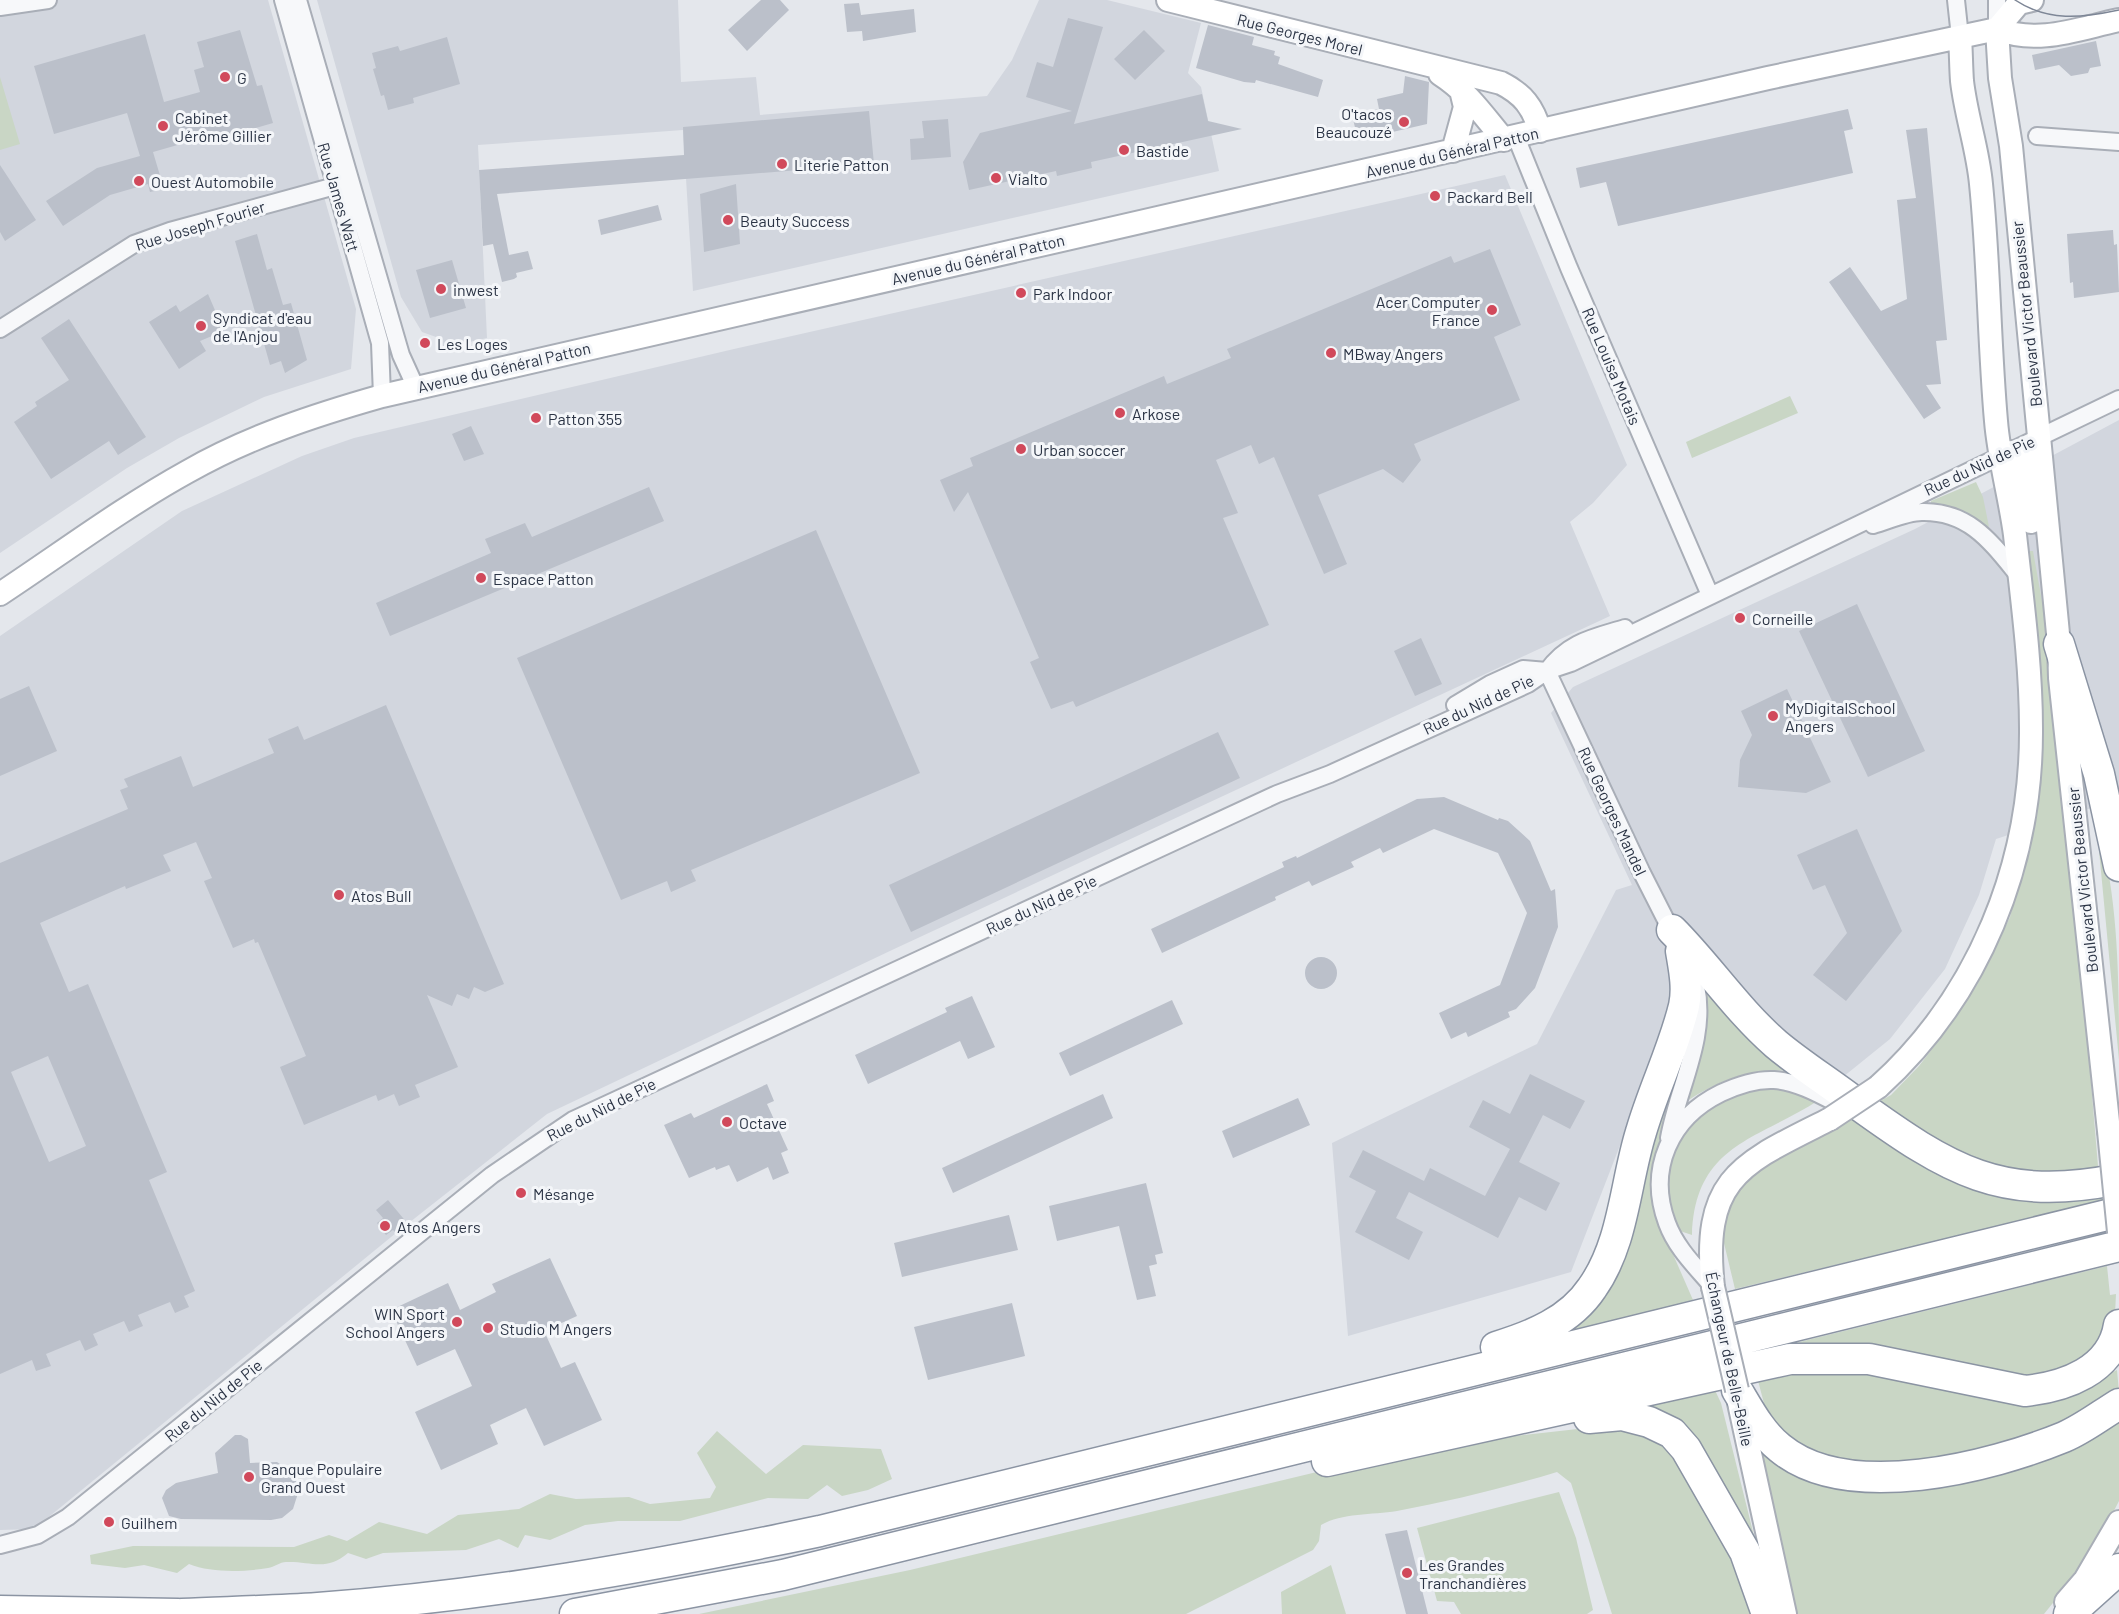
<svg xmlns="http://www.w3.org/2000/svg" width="2119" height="1614" font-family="Barlow,sans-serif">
<rect width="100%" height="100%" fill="#e4e7ec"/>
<path fill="#d2d6de" d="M0,0H268L356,309L351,369L264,397L179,438L127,468L0,553Z
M317,0H678L681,82L756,77L760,115L987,96L1012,60L1039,0H1107L1201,23L1188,73L1201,87L1219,171L693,291L683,130L478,145L487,338L439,349L436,337L422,332L401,297Z
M1505,175L1627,465L1593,503L1570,522L1610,616L892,950L547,1114L396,1233L34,1529L0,1530V636L182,511L302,456L354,438L734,349Z
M2119,420V799L1996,839L1979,895L1945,969L1890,1039L1838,1081L1670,1016L1571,1272L1348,1336L1332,1143L1537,1044L1616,890L1632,885L1551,713L1573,687L1915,529Z"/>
<path fill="#c9d6c5" d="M0,77L20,144L0,150Z
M1790,396L1798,413L1692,458L1686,442Z
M1976,482L1983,497L1989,527L1965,513L1931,506V501Z
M2027,551H2033L2048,635L2044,636L2084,999L2099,1178L1974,1168L1875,1104L1891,1095L1919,1066L1949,1027L1977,985L2010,917L2027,849Z
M2096,819C2119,895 2119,979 2119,1060Z
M1703,987L1792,1071C1751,1068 1721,1079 1687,1101C1697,1058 1710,1033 1703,987Z
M1690,1012C1687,1033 1686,1056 1681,1076C1665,1151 1631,1168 1673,1248L1672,1252L1693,1300L1597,1327L1576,1329L1574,1321L1598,1302L1615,1280L1630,1216Z
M1775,1086L1819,1100C1758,1140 1695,1144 1692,1235L1680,1231C1651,1173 1682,1103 1747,1088C1755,1086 1766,1087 1775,1086Z
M1852,1119L1932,1166L2119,1189V1197L1735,1289L1723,1239L1725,1214L1737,1190L1758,1167Z
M2107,1266L2110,1295L2116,1294L2115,1314L2107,1339L2050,1383L1751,1354Z
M1827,1364L1946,1384L2099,1379L2117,1370L2119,1392L2084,1417L1965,1461L1829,1463L1779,1433L1766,1411L1756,1373Z
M1713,1386L1721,1403L1756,1544L1642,1402Z
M2119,1415V1501L2090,1557L2044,1614H1793L1758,1454L1778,1456L1903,1485Z
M1631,1423L1674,1448L1741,1568L1757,1614H1612L1571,1483L1557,1472C1504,1488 1451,1501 1397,1511C1372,1515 1342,1513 1321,1525L1319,1541L1313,1550L1186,1614H699L910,1570L1371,1459L1497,1438Z
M717,1431L766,1474L803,1445L881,1449L892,1479L868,1490L842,1496L827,1485L808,1499L768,1498L680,1521H618L585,1525L550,1540L525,1535L518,1548L499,1539L466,1550L383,1553L366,1559L348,1553C326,1572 311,1561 286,1562C280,1562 274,1567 268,1568C244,1572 211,1573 189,1564L177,1573L144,1565L125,1568L91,1564L90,1555L133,1546L294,1547L329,1535L347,1541L379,1522L427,1534L458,1515L519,1509L550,1494L576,1499L629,1497L650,1504L710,1498L716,1487L697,1453Z
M1559,1492L1576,1538L1593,1610L1587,1614H1461L1454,1602L1437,1601L1417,1528Z
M1331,1565L1346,1614H1282L1281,1592Z"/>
<path fill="#bbc0ca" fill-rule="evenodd" d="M761,0H780L789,10L747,51L728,30Z
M859,3L861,15L914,9L916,32L863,41L862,31L847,32L844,4Z
M1068,18L1103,27L1074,124L1202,94L1208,121L1242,129L1091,162L1092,168L1057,176L1056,171L969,190L963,162L980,133L1072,111L1026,97L1037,62L1053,67Z
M1208,25L1254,37L1252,45L1275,51L1274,55L1280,57L1278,64L1323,80L1318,97L1256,80L1255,83L1244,82L1196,68Z
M240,30L257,86L262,85L273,123L225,137L223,132L153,152L164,189L150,192L148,184L110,195L63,226L46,201L97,168L140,156L127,113L54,134L34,66L145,34L164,102L200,92L194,70L204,67L197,42Z
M1144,30L1165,51L1135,80L1114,59Z
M447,37L460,84L413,98L414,103L388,110L384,95L381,96L373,69L376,68L372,53L398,46L400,51Z
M2096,41L2101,66L2090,68L2088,73L2071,76L2059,65L2035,70L2032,55Z
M1405,76L1429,82L1427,124L1358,140L1352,115L1379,109L1377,99L1403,93Z
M1848,109L1853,129L1844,131L1853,173L1618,226L1606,182L1580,188L1576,168Z
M869,111L874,164L497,194L509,255L528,251L533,269L516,273L517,277L514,279L502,282L493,244L483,246L479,170L684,155L683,127Z
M948,119L951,157L911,160L910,139L924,138L922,121Z
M1927,128L1947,340L1936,341L1941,384L1926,385L1941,408L1924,419L1829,282L1850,267L1881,311L1907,299L1897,200L1916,198L1906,130Z
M0,165L36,220L5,241L0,232Z
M736,184L740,244L704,252L700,194Z
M658,205L662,220L601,235L598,220Z
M2113,230L2114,245L2117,244L2119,292L2074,298L2073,282L2070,283L2067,234Z
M257,234L267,270L272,268L283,305L291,303L307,360L285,373L281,361L270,365L235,241Z
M1490,249L1521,325L1494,337L1520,400L1414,444L1421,460L1403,483L1383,469L1318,495L1347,564L1324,574L1274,457L1259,464L1251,445L1216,460L1238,513L1223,518L1269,625L1076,707L1073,701L1051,709L1030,662L1039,658L968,492L954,512L940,480L973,466L970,458L1164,376L1167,384L1231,358L1227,349L1451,256L1454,263Z
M452,260L466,308L430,318L416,270Z
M208,294L224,331L200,341L206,351L179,369L149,322L176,305L180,312Z
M69,319L146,437L118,455L109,441L51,479L14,422L37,406L35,402L69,380L41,338Z
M471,426L484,454L464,461L452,434Z
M649,487L664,521L390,636L376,603L491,553L485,539L525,523L532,537Z
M816,530L920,773L691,870L696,881L671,892L667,881L621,900L517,658Z
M1857,604L1925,751L1868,777L1799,631Z
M1421,638L1442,684L1415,696L1394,651Z
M29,686L57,751L0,776V699Z
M1787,689L1831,782L1806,793L1738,787L1740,760L1752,735L1741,711Z
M386,705L504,984L485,992L474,987L469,999L457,994L452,1006L427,995L458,1067L415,1085L420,1097L399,1106L394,1094L378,1101L376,1095L304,1125L280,1067L306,1056L258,942L255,943L254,939L233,948L204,881L212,878L196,842L163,855L171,871L126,889L125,886L40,923L69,992L88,984L167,1172L149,1180L195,1291L184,1296L189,1307L175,1313L170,1302L138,1315L143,1326L129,1332L124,1321L93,1334L98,1345L85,1351L80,1340L46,1354L51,1366L36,1371L32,1360L0,1374V863L128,809L120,790L128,787L124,779L181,756L193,787L274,753L268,739L298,726L304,740ZM48,1056L86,1146L49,1162L11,1072Z
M1218,732L1240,778L911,932L889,885Z
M1444,797L1498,820L1499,818L1508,821L1530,841L1551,891L1555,889L1558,927L1535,988L1516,1009L1508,1012L1510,1017L1468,1037L1466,1032L1451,1039L1439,1013L1500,985L1527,913L1498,853L1434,829L1383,853L1380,848L1351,862L1354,867L1312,886L1309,881L1275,897L1276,900L1162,953L1151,929L1284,867L1282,862L1296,856L1297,858L1417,799Z
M1857,829L1902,931L1846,1001L1813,975L1847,933L1825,885L1813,890L1797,855Z
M1305 973a16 16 0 1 1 32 0a16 16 0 1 1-32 0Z
M972,996L995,1047L968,1059L960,1041L868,1084L855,1055L947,1012L945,1008Z
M1172,1000L1183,1024L1070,1076L1059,1053Z
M1530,1074L1585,1101L1570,1129L1543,1115L1519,1162L1560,1183L1546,1211L1519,1197L1498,1238L1409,1192L1396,1218L1423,1232L1409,1260L1355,1232L1376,1191L1349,1177L1363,1150L1424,1181L1430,1168L1485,1196L1510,1149L1469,1127L1483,1100L1510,1114Z
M767,1084L774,1101L767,1104L788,1150L781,1153L789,1173L773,1180L768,1167L737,1182L729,1165L716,1170L715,1167L689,1178L664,1125L691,1113L694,1118Z
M1103,1094L1113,1118L953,1193L942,1168Z
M1298,1098L1310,1125L1233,1158L1222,1131Z
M1146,1183L1163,1253L1155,1255L1157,1264L1149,1266L1156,1296L1137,1300L1119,1226L1057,1241L1049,1206Z
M388,1200L408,1224L396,1233L393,1230L386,1235L377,1223L383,1218L376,1210Z
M1009,1215L1018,1250L902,1277L894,1243Z
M550,1258L577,1316L544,1331L561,1368L575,1362L602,1420L544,1446L526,1408L490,1425L498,1444L441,1470L415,1412L472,1386L455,1349L417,1366L391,1310L448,1283L460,1310L496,1292L492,1284Z
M1012,1303L1025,1356L928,1380L914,1327Z
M235,1435H241L248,1439L250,1463L277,1462L293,1473L299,1490L293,1509L282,1518L271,1520L181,1519L169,1516L162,1498L166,1490L176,1483L218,1473L215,1453Z
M1407,1530L1428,1614H1406L1385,1534Z"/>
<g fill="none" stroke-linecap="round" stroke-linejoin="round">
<g stroke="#a9aeb7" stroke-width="20">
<path id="street" d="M283,0L380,343L382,396
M298,0L401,355L416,388
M1956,0L1960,37
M1997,0V29
M0,7L48,0
M2037,136L2119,142
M1516,137L1569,268L1710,595
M0,329L134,244L170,231L346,183
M1873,525C1888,521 1906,512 1922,512C1969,511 1991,542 2018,575
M1547,671L1641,871L1675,938
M1547,671C1568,642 1592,638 1625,628
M1455,705L1490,684L1523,669L1547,671
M1669,1138C1678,1087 1707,1039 1696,986
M1713,1287C1696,1267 1676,1248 1667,1223C1647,1169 1670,1118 1721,1093C1736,1086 1756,1079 1774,1080C1795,1081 1819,1094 1838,1104
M0,1545L38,1535L68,1517L492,1175L573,1120L1277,794L1330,774L1528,684L1547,671L1571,663L2119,399"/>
</g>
<g stroke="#a9aeb7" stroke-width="26">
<path id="secondary" d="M1168,0L1501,83C1523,94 1533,107 1540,131
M1997,29L2000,78L2011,146L2059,644L2060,678L2109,1131
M1997,29L2019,3L2032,0
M1440,74C1468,92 1483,115 1504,140
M1453,151L1465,107L1460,86
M2001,453L2016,452L2022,459L2031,522
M0,594C62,553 122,508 187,472C248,437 315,415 382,396L1768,78L1997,29C2039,45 2077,29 2119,20
M1878,1087C1979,996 2032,864 2031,728C2031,664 2022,599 2015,535C2010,497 1999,459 1996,421C1989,342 1989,263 1981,184C1978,150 1966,116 1962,81C1961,67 1961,52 1960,37
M1713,1287C1701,1176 1743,1163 1830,1119
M1739,1403L1785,1614
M2066,1602L2085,1580L2119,1522"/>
</g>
<g stroke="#8b94a3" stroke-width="33">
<path id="highway" d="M2059,644L2099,774L2119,866
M1672,930C1708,966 1737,1010 1776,1044C1801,1065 1830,1083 1856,1103C1949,1170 2001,1203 2119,1179
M1496,1347C1532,1336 1570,1321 1592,1288C1624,1243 1625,1183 1641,1132C1653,1090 1674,1048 1684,1006C1688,988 1684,969 1681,951
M1737,1390C1749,1410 1761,1433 1780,1448C1848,1504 1991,1467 2064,1437C2083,1429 2101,1415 2119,1404
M1589,1418L1622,1415L1649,1422L1672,1433L1686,1449L1745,1552L1767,1614
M1327,1461L1790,1359H1869L2025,1391C2064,1387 2112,1371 2119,1325
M0,1611L178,1614
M182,1614C227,1612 273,1611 318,1608C487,1596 655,1566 820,1531L2119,1212
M575,1614L783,1575L2119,1246
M2069,1614L2119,1569"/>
</g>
<use href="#street" stroke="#f7f8fa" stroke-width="16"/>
<use href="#secondary" stroke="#fff" stroke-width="22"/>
<use href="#highway" stroke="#fff" stroke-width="30"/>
<path stroke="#7d8696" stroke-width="1.5" d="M2015,0C2048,22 2082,18 2119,10"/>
<g stroke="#a9aeb7" stroke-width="26" stroke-linecap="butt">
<path id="secondary-bridge" d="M1830,1119L1878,1087
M2109,1131L2119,1232
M1713,1287L1737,1390"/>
</g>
<use href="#secondary-bridge" stroke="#fff" stroke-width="22"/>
</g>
<g fill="#d1495b" stroke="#f4f6f9" stroke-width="2">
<circle cx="225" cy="77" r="6"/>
<circle cx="1404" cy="122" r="6"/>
<circle cx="163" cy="126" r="6"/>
<circle cx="1124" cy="150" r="6"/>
<circle cx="782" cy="164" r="6"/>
<circle cx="996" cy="178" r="6"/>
<circle cx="139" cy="181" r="6"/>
<circle cx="1435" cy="196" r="6"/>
<circle cx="728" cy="220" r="6"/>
<circle cx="441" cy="289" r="6"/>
<circle cx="1021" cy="293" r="6"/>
<circle cx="1492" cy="310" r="6"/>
<circle cx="201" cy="326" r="6"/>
<circle cx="425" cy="343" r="6"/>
<circle cx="1331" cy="353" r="6"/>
<circle cx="1120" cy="413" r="6"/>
<circle cx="536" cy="418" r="6"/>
<circle cx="1021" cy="449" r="6"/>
<circle cx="481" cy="578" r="6"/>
<circle cx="1740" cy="618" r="6"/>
<circle cx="1773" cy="716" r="6"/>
<circle cx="339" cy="895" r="6"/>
<circle cx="727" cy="1122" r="6"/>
<circle cx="521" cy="1193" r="6"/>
<circle cx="385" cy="1226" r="6"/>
<circle cx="457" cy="1322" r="6"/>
<circle cx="488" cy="1328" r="6"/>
<circle cx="249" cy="1477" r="6"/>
<circle cx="109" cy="1522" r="6"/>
<circle cx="1407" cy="1573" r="6"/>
</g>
<g text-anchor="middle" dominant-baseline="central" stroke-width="6" stroke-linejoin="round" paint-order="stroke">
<g font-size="16" fill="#2b3445" stroke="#f4f6f9">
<text transform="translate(1300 34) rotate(14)">Rue Georges Morel</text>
<text transform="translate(1452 152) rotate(-13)">Avenue du Général Patton</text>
<text transform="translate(339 197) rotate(74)">Rue James Watt</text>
<text transform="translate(200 225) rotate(-17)">Rue Joseph Fourier</text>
<text transform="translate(978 259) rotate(-13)">Avenue du Général Patton</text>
<text transform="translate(2026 314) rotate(-96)">Boulevard Victor Beaussier</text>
<text transform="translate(1612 366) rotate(67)">Rue Louisa Motais</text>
<text transform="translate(504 367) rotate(-13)">Avenue du Général Patton</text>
<text transform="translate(1979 465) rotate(-25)">Rue du Nid de Pie</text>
<text transform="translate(1478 704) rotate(-25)">Rue du Nid de Pie</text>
<text transform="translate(1613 811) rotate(65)">Rue Georges Mandel</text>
<text transform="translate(2082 880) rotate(-96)">Boulevard Victor Beaussier</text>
<text transform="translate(1041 904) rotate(-25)">Rue du Nid de Pie</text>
<text transform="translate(601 1109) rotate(-27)">Rue du Nid de Pie</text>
<text transform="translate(1730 1359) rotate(78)">Échangeur de Belle-Beille</text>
<text transform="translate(213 1400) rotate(-39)">Rue du Nid de Pie</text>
</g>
<g font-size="16" fill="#2b3445" stroke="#f4f6f9" text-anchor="start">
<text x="237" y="77">G</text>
<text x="1392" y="113" text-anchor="end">O'tacos<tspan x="1392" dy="18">Beaucouzé</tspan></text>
<text x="175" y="117">Cabinet<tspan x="175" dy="18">Jérôme Gillier</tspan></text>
<text x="1136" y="150">Bastide</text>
<text x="794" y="164">Literie Patton</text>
<text x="1008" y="178">Vialto</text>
<text x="151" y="181">Ouest Automobile</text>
<text x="1447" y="196">Packard Bell</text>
<text x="740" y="220">Beauty Success</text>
<text x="453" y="289">inwest</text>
<text x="1033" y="293">Park Indoor</text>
<text x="1480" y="301" text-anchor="end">Acer Computer<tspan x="1480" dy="18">France</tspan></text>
<text x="213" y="317">Syndicat d'eau<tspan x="213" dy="18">de l'Anjou</tspan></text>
<text x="437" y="343">Les Loges</text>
<text x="1343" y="353">MBway Angers</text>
<text x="1132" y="413">Arkose</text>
<text x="548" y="418">Patton 355</text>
<text x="1033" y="449">Urban soccer</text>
<text x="493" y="578">Espace Patton</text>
<text x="1752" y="618">Corneille</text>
<text x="1785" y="707">MyDigitalSchool<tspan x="1785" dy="18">Angers</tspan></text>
<text x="351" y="895">Atos Bull</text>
<text x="739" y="1122">Octave</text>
<text x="533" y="1193">Mésange</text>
<text x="397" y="1226">Atos Angers</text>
<text x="445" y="1313" text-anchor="end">WIN Sport<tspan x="445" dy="18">School Angers</tspan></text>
<text x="500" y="1328">Studio M Angers</text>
<text x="261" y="1468">Banque Populaire<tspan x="261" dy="18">Grand Ouest</tspan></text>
<text x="121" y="1522">Guilhem</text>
<text x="1419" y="1564">Les Grandes<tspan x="1419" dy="18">Tranchandières</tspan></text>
</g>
</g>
</svg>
